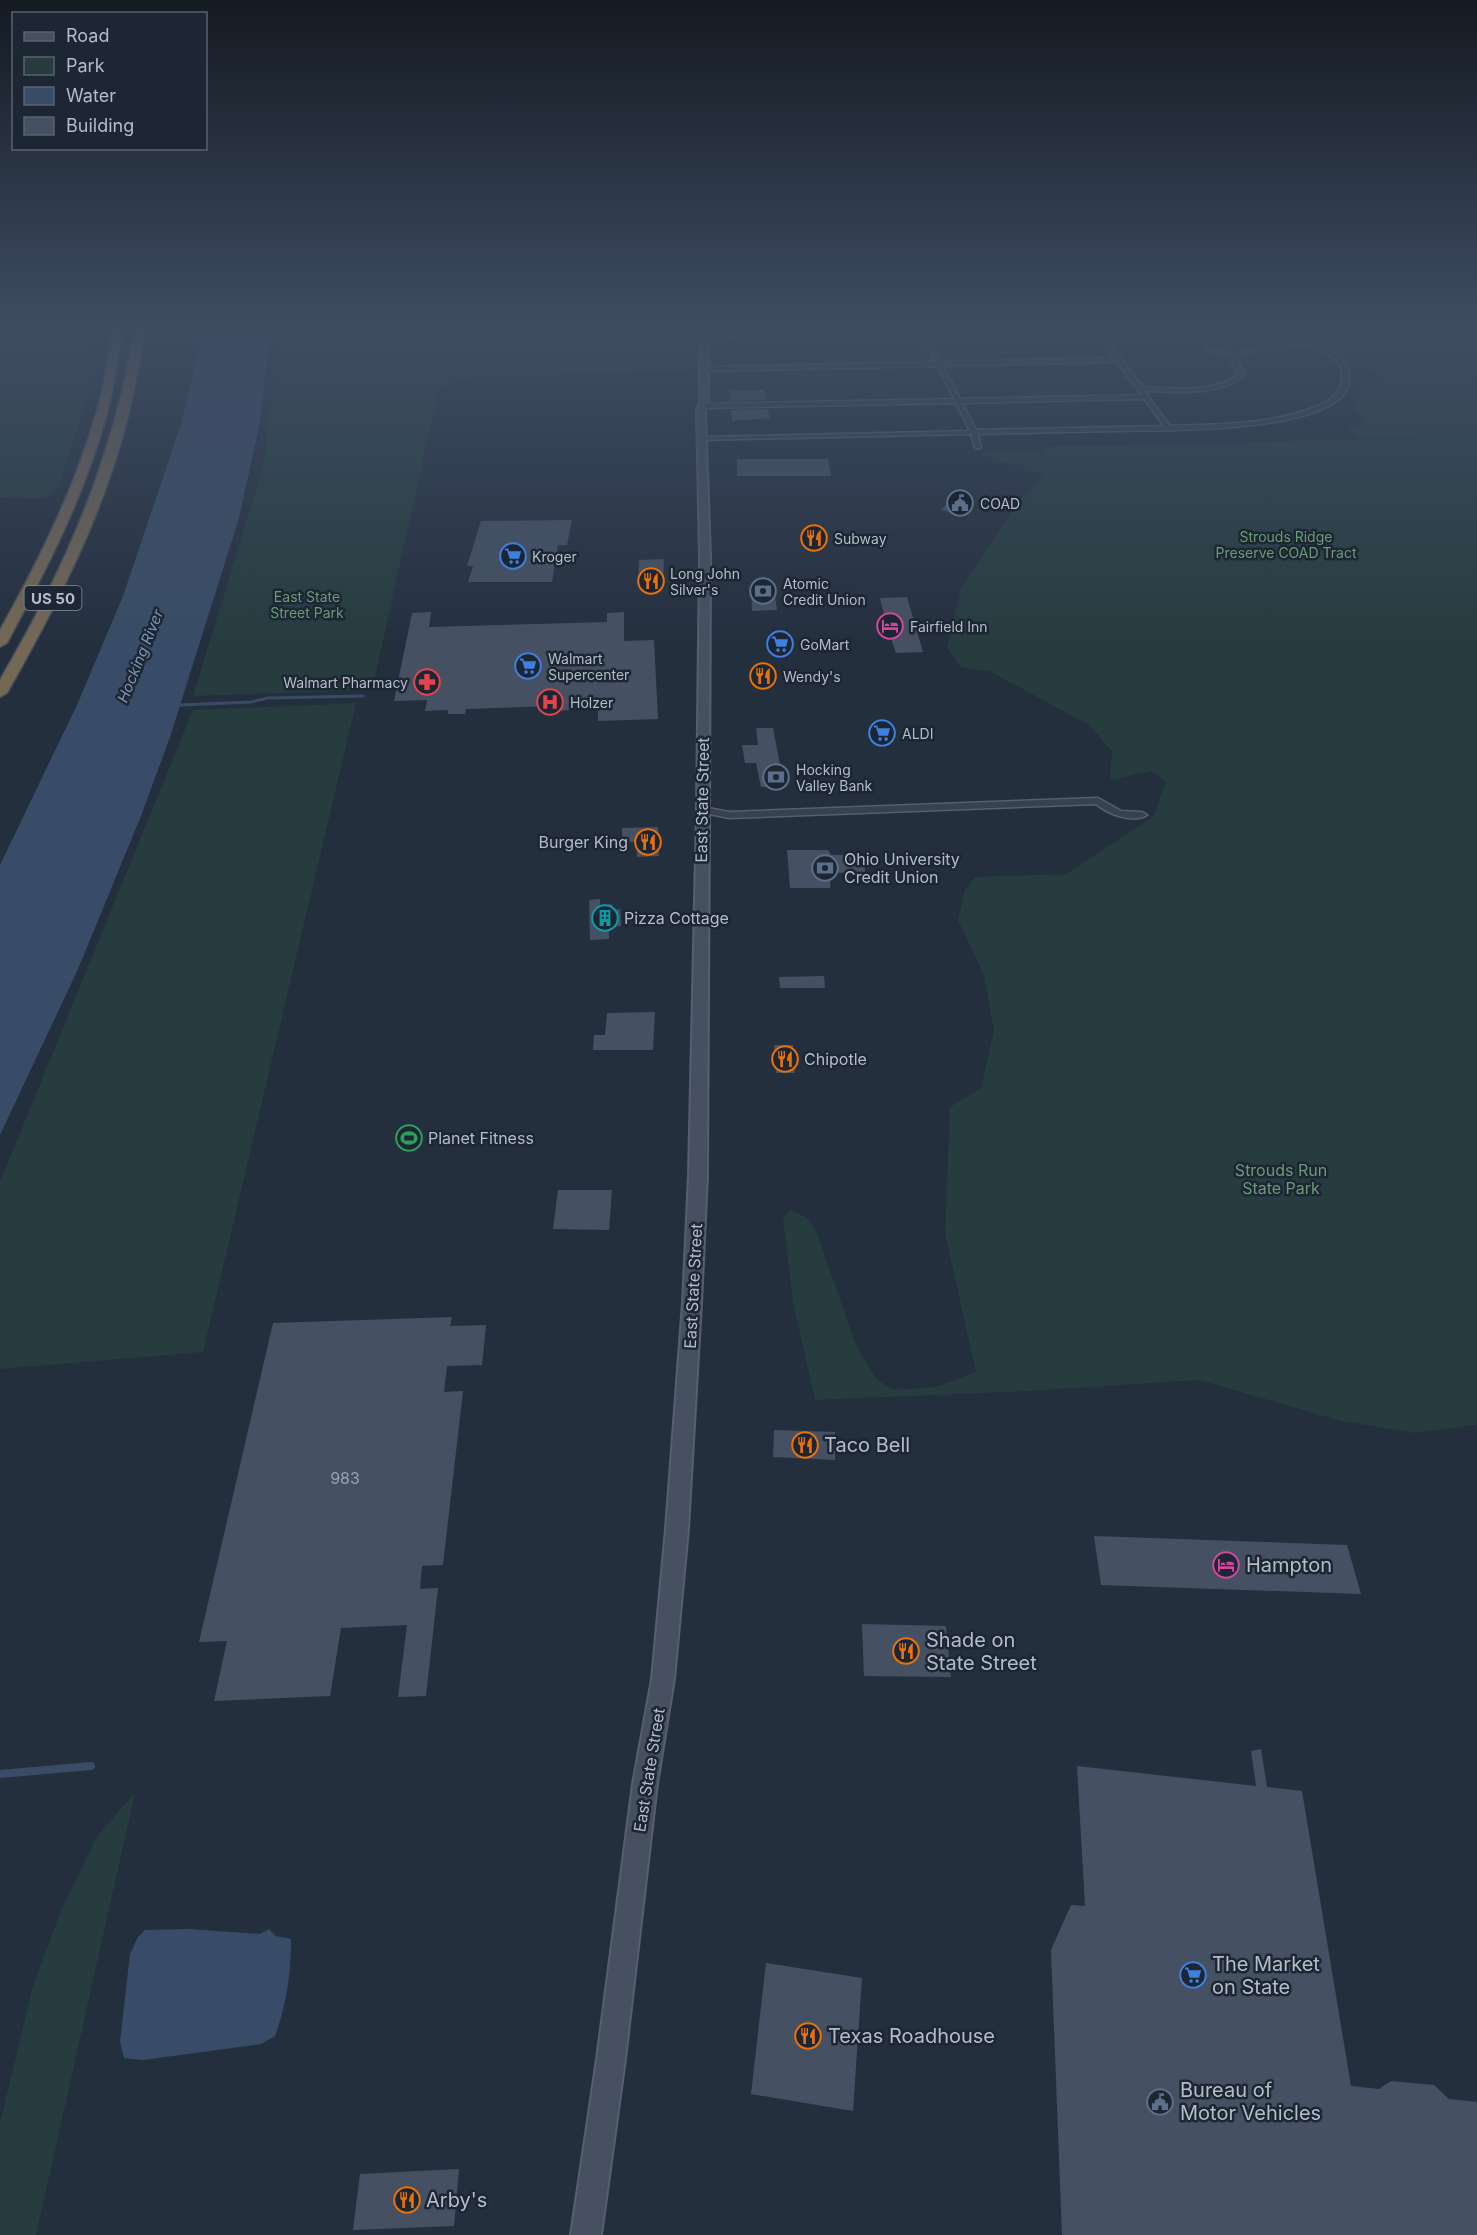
<svg xmlns="http://www.w3.org/2000/svg" width="1477" height="2235" font-family="Inter,sans-serif">
<rect width="100%" height="100%" fill="#242f3e"/>
<path fill="#263c3f" d="M0,331H99L88,346L97,368L58,488C48,505 16,496 0,497Z
M280,331H692L691,371L479,375L439,388L372,690L193,696L263,467Z
M1352,331H1477V1425L1415,1433L1341,1421L1199,1380L1027,1391L815,1400L793,1302L783,1218L790,1210L806,1217L815,1228L856,1345L876,1379L893,1390L936,1387L976,1372L945,1233L950,1107L981,1088L994,1031L984,975L958,920L965,889L975,877L1066,874L1153,817L1166,782L1151,771L1110,780L1112,751L1089,725L991,672L961,667L947,648L961,588L1015,507L1043,474L981,455L988,451H1043L1042,447L1471,437H1357L1347,430L1364,422L1353,410L1365,386L1383,380L1381,375L1351,366L1325,345L1345,340L1346,335L1354,333Z
M356,703L203,1352L0,1369V1182L193,710Z
M135,1793L36,2235H0V2123L33,1986L62,1908L98,1835Z"/>
<path fill="#394c67" d="M203,331H270L260,422L239,518L170,737L141,816L78,969L0,1135V865L77,705L123,596L181,424Z
M188,1929L260,1934L269,1929L276,1936L291,1939C291,1973 287,2003 275,2036L261,2044L143,2060L124,2058L120,2042L130,1954L138,1937L145,1930Z"/>
<g fill="none" stroke-linecap="round" stroke-linejoin="round">
<path stroke="#394c67" stroke-width="3" d="M180,705L251,702L268,698L363,696"/>
<path stroke="#394c67" stroke-width="8" d="M0,1774L91,1766"/>
</g>
<path fill="#455162" d="M587,331H634L635,342H617L616,336L593,344L570,337Z
M764,390L766,400L731,401L730,391Z
M768,409L770,418L732,421L731,410Z
M737,459H828L831,476H737Z
M953,499L973,503L961,514L941,510Z
M572,520L567,545H558L552,582H468L473,566H467L481,521Z
M664,559L663,584H638L639,560Z
M762,583H773L777,610L752,611L751,589H762Z
M907,597L923,652L896,653L888,629L880,598Z
M431,612L429,627L607,622V613L624,612V641L654,640L658,719L598,721V704L574,705L573,710L557,711V706L466,709L465,714H448V710L425,711L427,700L394,701L412,613Z
M756,728H773L783,780H779L780,786L761,787L756,763H745L742,745H758Z
M658,827L659,856L637,857V842H622V828Z
M787,850H828L831,855H864L865,872L831,873L830,888H790Z
M600,899V905L612,904L613,910L620,909L621,926L609,927V939L590,940L589,900Z
M824,976L825,988H780L779,977Z
M655,1012L653,1050H593L594,1035H605L607,1013Z
M774,1045H793L795,1073H776Z
M558,1190H612L609,1230L553,1229Z
M452,1317L450,1326L486,1325L482,1365L447,1366L444,1392L463,1391L443,1565L422,1566L420,1589L438,1588L426,1696L398,1697L407,1625L341,1628L330,1696L214,1701L227,1641L199,1642L273,1323Z
M774,1430L835,1432V1460L773,1457Z
M1094,1536L1347,1545L1361,1594L1101,1585Z
M862,1624L946,1626L951,1677L864,1676Z
M1261,1749L1267,1787L1302,1791L1351,2086L1379,2089L1391,2081L1434,2085L1449,2099L1477,2102V2235H1062L1051,1950L1071,1905L1085,1906L1077,1766L1256,1786L1251,1751Z
M766,1963L862,1978L853,2111L751,2094Z
M459,2169L454,2226L353,2230L360,2174Z"/>
<g fill="none" stroke-linecap="round" stroke-linejoin="round">
<g stroke="#565f6c" stroke-width="3">
<path id="minor" d="M853,331H937L927,333L941,362L1114,358L1094,331H1100L1142,387C1171,387 1214,395 1238,374L1232,362L1234,357L1205,351V349L1236,354L1267,346L1315,345L1297,331H1303C1318,345 1353,356 1349,382C1343,435 1154,430 1114,431C1069,432 1023,433 978,434L981,447L978,449L975,447L971,434L701,440L700,439L703,437L970,431L956,403L702,408L699,406L702,404L954,399L937,366L704,371L701,369L704,367L936,362L921,333L704,337L701,335L704,333ZM1277,349C1290,349 1306,346 1319,349C1323,349 1327,353 1331,356C1351,372 1342,396 1320,405C1273,425 1220,424 1170,426L1144,391C1175,391 1221,398 1244,374L1238,362L1240,357L1256,351ZM1117,362L1142,395L960,399L943,366ZM1144,399L1164,426L976,430L962,403Z
M1098,798L1121,811L1142,812L1147,815C1133,824 1108,814 1096,804L729,818L700,812L698,810L703,807L729,812Z"/>
</g>
<g stroke="#565f6c" stroke-width="4">
<path id="secondary" d="M700,331H708V402L705,411L710,557L709,810L707,1175L701,1303L688,1529L674,1679L657,1784L625,2059L601,2235H571L597,2059L633,1784L652,1679L666,1529L683,1303L689,1175L697,810L700,557L697,411L700,402Z"/>
</g>
<g stroke="#434c59" stroke-width="3">
<path id="motorway" d="M113,331H123C117,359 114,389 106,417C84,497 46,570 7,643L0,647V630C38,562 73,492 95,417C104,389 107,359 113,331Z
M135,331H145C139,367 132,403 122,439C96,529 53,612 7,693L0,697V680C67,565 111,463 135,331Z"/>
</g>
<use href="#minor" fill="#38414e" fill-rule="evenodd"/>
<use href="#secondary" fill="#465061" fill-rule="evenodd"/>
<use href="#motorway" fill="#746855" fill-rule="evenodd"/>
</g>
<linearGradient id="sky" x2="0" y2="1"><stop stop-color="#141a22"/><stop offset="0.51" stop-color="#3f4d63"/><stop offset="1" stop-color="#3f4d63" stop-opacity="0"/></linearGradient>
<rect width="1477" height="644" fill="url(#sky)"/>
<defs>
<g id="civic-ring" transform="scale(1.35)"><circle r="9.5" fill="#1d2633" stroke="#5c6f8a" stroke-width="1.5"/><path d="M-.6-6.5H3V-4.5H.6V-3L4-1V1h2V6H-6V1h2V-1L-.6-3ZM-1.2 2.5V6h2.4V2.5Z" fill="#5c6f8a"/></g>
<g id="restaurant-ring" transform="scale(1.35)"><circle r="9.5" fill="#1d2633" stroke="#e8710a" stroke-width="1.5"/><path d="M-5-6h1v4h1v-4h1v4h1v-4h1v5L-1.5 .5V6h-2V.5L-5-1ZM5-6V6H3V1.5H1.5Q1.5-4 5-6Z" fill="#e8710a"/></g>
<g id="supermarket-ring" transform="scale(1.35)"><circle r="9.5" fill="#1d2633" stroke="#3f7fe0" stroke-width="1.5"/><path d="M-6-5.5h2.5l.6 2H6L4.5 2H-2.5L-4.4-4H-6ZM-1.5 3.2a1.3 1.3 0 1 0 .1 0ZM3 3.2a1.3 1.3 0 1 0 .1 0Z" fill="#3f7fe0"/></g>
<g id="bank-ring" transform="scale(1.35)"><circle r="9.5" fill="#1d2633" stroke="#5c6f8a" stroke-width="1.5"/><path d="M-6-4H6V4H-6ZM0-2.3a2.3 2.3 0 1 0 0 4.6a2.3 2.3 0 1 0 0-4.6Z" fill="#5c6f8a"/></g>
<g id="hotel-ring" transform="scale(1.35)"><circle r="9.5" fill="#1d2633" stroke="#d1479c" stroke-width="1.5"/><path d="M-6-4.5h1.5V1H6V5H4.5V3h-9V5H-6ZM-4 0a1.8 1.8 0 1 1 3.6 0ZM.5 0V-2.5h3Q6-2.5 6 0Z" fill="#d1479c"/></g>
<g id="pharmacy-ring" transform="scale(1.35)"><circle r="9.5" fill="#1d2633" stroke="#e0444e" stroke-width="1.5"/><path d="M-2-6h4v4h4v4h-4v4h-4v-4h-4v-4h4Z" fill="#e0444e"/></g>
<g id="hospital-ring" transform="scale(1.35)"><circle r="9.5" fill="#1d2633" stroke="#e0444e" stroke-width="1.5"/><path d="M-5-5h3v3.5h4V-5h3V5h-3V1.5h-4V5h-3Z" fill="#e0444e"/></g>
<g id="building-ring" transform="scale(1.35)"><circle r="9.5" fill="#1d2633" stroke="#0f9aa8" stroke-width="1.5"/><path d="M-4-6H4V6H1V3H-1V6H-4ZM-2.5-4.3h1.7v1.8h-1.7ZM.8-4.3h1.7v1.8H.8ZM-2.5-1h1.7V.8h-1.7ZM.8-1h1.7V.8H.8Z" fill="#0f9aa8"/></g>
<g id="stadium-ring" transform="scale(1.35)"><circle r="9.5" fill="#1d2633" stroke="#2e9e5b" stroke-width="1.5"/><path d="M0-5a6.5 5 0 1 0 0 10a6.5 5 0 1 0 0-10ZM-3.5-1.8h7v3.6h-7Z" fill="#2e9e5b"/></g>
</defs>
<g fill-rule="evenodd">
<use href="#civic-ring" x="960" y="503"/>
<use href="#restaurant-ring" x="814" y="538"/>
<use href="#supermarket-ring" x="513" y="556"/>
<use href="#restaurant-ring" x="651" y="581"/>
<use href="#bank-ring" x="763" y="591"/>
<use href="#hotel-ring" x="890" y="626"/>
<use href="#supermarket-ring" x="780" y="644"/>
<use href="#supermarket-ring" x="528" y="666"/>
<use href="#restaurant-ring" x="763" y="676"/>
<use href="#pharmacy-ring" x="427" y="682"/>
<use href="#hospital-ring" x="550" y="702"/>
<use href="#supermarket-ring" x="882" y="733"/>
<use href="#bank-ring" x="776" y="777"/>
<use href="#restaurant-ring" x="648" y="842"/>
<use href="#bank-ring" x="825" y="868"/>
<use href="#building-ring" x="605" y="918"/>
<use href="#restaurant-ring" x="785" y="1059"/>
<use href="#stadium-ring" x="409" y="1138"/>
<use href="#restaurant-ring" x="805" y="1445"/>
<use href="#hotel-ring" x="1226" y="1565"/>
<use href="#restaurant-ring" x="906" y="1651"/>
<use href="#supermarket-ring" x="1193" y="1975"/>
<use href="#restaurant-ring" x="808" y="2036"/>
<use href="#civic-ring" x="1160" y="2102"/>
<use href="#restaurant-ring" x="407" y="2200"/>
</g>
<g text-anchor="middle" dominant-baseline="central" stroke-width="5" stroke-linejoin="round" paint-order="stroke">
<g font-size="14" fill="#b4bcc9" stroke="#1d2633" text-anchor="start">
<text x="980" y="503">COAD</text>
<text x="834" y="538">Subway</text>
<text x="532" y="556">Kroger</text>
<text x="670" y="573">Long John<tspan x="670" dy="16">Silver's</tspan></text>
<text x="783" y="583">Atomic<tspan x="783" dy="16">Credit Union</tspan></text>
<text x="910" y="626">Fairfield Inn</text>
<text x="800" y="644">GoMart</text>
<text x="548" y="658">Walmart<tspan x="548" dy="16">Supercenter</tspan></text>
<text x="783" y="676">Wendy's</text>
<text x="408" y="682" text-anchor="end">Walmart Pharmacy</text>
<text x="570" y="702">Holzer</text>
<text x="902" y="733">ALDI</text>
<text x="796" y="769">Hocking<tspan x="796" dy="16">Valley Bank</tspan></text>
</g>
<g font-size="14" fill="#6b9a76" stroke="#1d2633">
<text x="1286" y="536">Strouds Ridge<tspan x="1286" dy="16">Preserve COAD Tract</tspan></text>
<text x="307" y="596">East State<tspan x="307" dy="16">Street Park</tspan></text>
</g>
<rect fill="#1d2633" stroke="#878f9c" stroke-width="1.5" x="24.5" y="586" width="57" height="24" rx="4.5"/>
<g font-size="15" font-weight="bold" fill="#b4bcc9">
<text x="53" y="598">US 50</text>
</g>
<g font-size="15" font-style="italic" fill="#7c92b1" stroke="#1d2633">
<text transform="translate(140 656) rotate(-68)">Hocking River</text>
</g>
<g font-size="16" fill="#b4bcc9" stroke="#1d2633">
<text transform="translate(702 800) rotate(-89)">East State Street</text>
<text transform="translate(693 1286) rotate(-87)">East State Street</text>
<text transform="translate(649 1770) rotate(-81)">East State Street</text>
</g>
<g font-size="16" fill="#b4bcc9" stroke="#1d2633" text-anchor="start">
<text x="628" y="842" text-anchor="end">Burger King</text>
<text x="844" y="859">Ohio University<tspan x="844" dy="18">Credit Union</tspan></text>
<text x="624" y="918">Pizza Cottage</text>
<text x="804" y="1059">Chipotle</text>
<text x="428" y="1138">Planet Fitness</text>
</g>
<g font-size="16" fill="#6b9a76" stroke="#1d2633">
<text x="1281" y="1170">Strouds Run<tspan x="1281" dy="18">State Park</tspan></text>
</g>
<g font-size="16" fill="#98a1af">
<text x="345" y="1478">983</text>
</g>
<g font-size="20" fill="#b4bcc9" stroke="#1d2633" text-anchor="start">
<text x="824" y="1445">Taco Bell</text>
<text x="1246" y="1565">Hampton</text>
<text x="926" y="1640">Shade on<tspan x="926" dy="23">State Street</tspan></text>
<text x="1212" y="1964">The Market<tspan x="1212" dy="23">on State</tspan></text>
<text x="828" y="2036">Texas Roadhouse</text>
<text x="1180" y="2090">Bureau of<tspan x="1180" dy="23">Motor Vehicles</tspan></text>
<text x="426" y="2200">Arby's</text>
</g>
</g>
<rect x="12" y="12" width="195" height="138" fill="#1d2633" stroke="#59626f" stroke-width="1.5"/>
<rect x="24" y="32" width="30" height="9" fill="#465061" stroke="#59626f" stroke-width="1.5"/>
<text x="66" y="42" font-size="18" fill="#b4bcc9">Road</text>
<rect x="24" y="57" width="30" height="18" fill="#263c3f" stroke="#59626f" stroke-width="1.5"/>
<text x="66" y="72" font-size="18" fill="#b4bcc9">Park</text>
<rect x="24" y="87" width="30" height="18" fill="#394c67" stroke="#59626f" stroke-width="1.5"/>
<text x="66" y="102" font-size="18" fill="#b4bcc9">Water</text>
<rect x="24" y="117" width="30" height="18" fill="#455162" stroke="#59626f" stroke-width="1.5"/>
<text x="66" y="132" font-size="18" fill="#b4bcc9">Building</text>
</svg>
